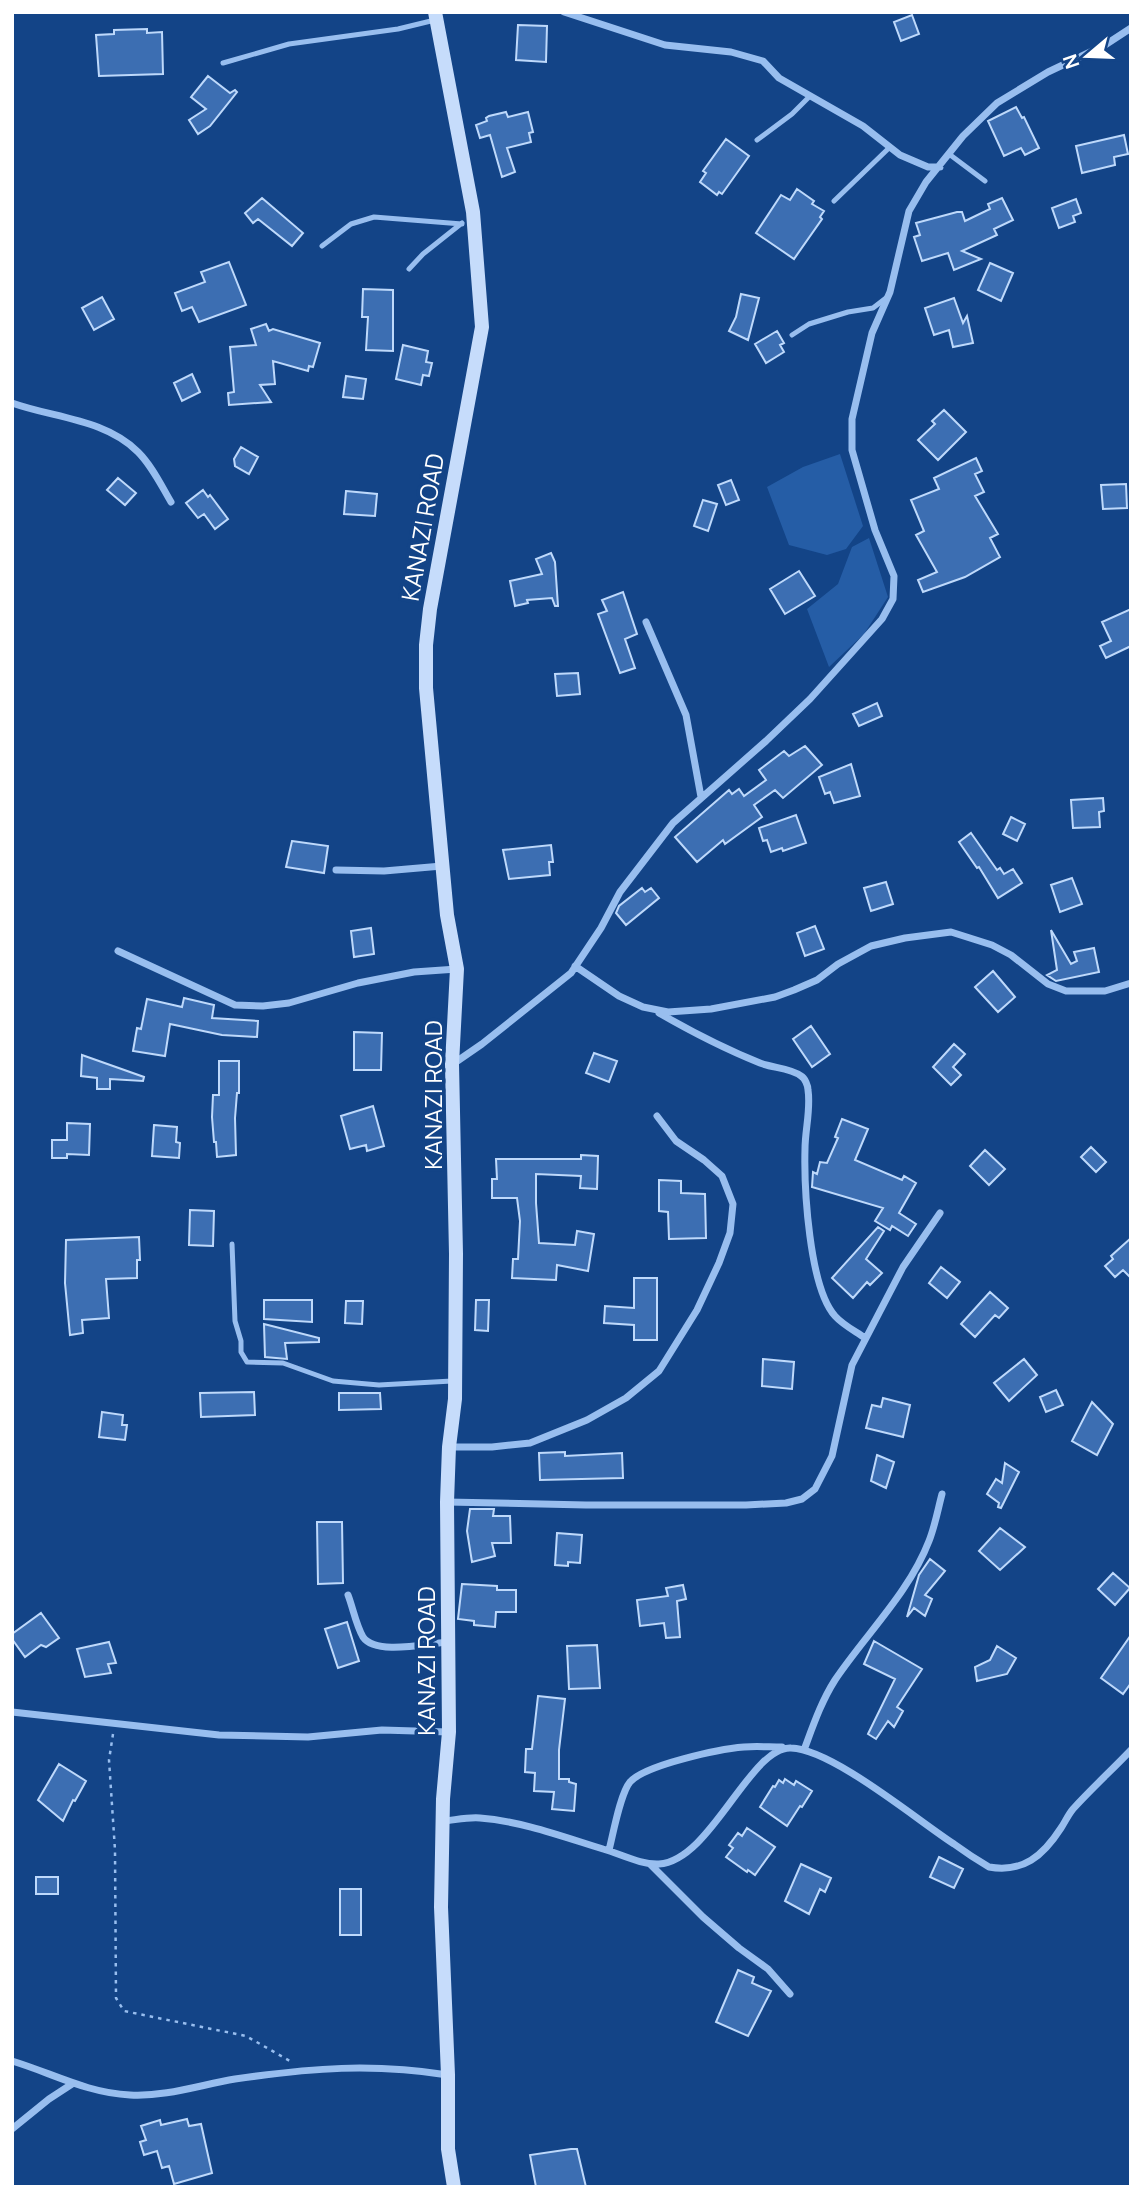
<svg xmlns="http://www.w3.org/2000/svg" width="1143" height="2199" font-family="Manrope,sans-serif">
<rect width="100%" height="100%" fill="#134487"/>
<path fill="#255da6" d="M840,454L863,526L846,549L827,555L789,545L767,487L803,467Z
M869,538L888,597L864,634L829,667L807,609L838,584L852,547Z"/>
<path fill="#3c6eb2" stroke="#bed9fb" stroke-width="2" d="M912,15L919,34L901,41L894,22Z
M518,25L547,26L546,62L516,60Z
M147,29V33L162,32L163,74L99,76L96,35L114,34V30Z
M208,76L230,93L235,90L237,92L210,126L198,134L189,120L206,109L191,97Z
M1016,107L1022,118L1024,117L1039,148L1025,155L1021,148L1004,156L988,121Z
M506,112L508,117L528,112L533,132L529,133L531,142L507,148L515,172L502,177L490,135L480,138L476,125L487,121L486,118L489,116Z
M1124,135L1128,154L1114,157L1115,165L1082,173L1076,146Z
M726,139L749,156L722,194L719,192L717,195L700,182L706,173L703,171Z
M797,189L814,201L812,204L824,211L820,217L822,219L794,259L756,233L781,195L790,200Z
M262,198L303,233L292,246L258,219L253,223L245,213Z
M1002,198L1013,220L994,229L997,235L962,251L981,259L954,270L948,253L922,261L914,237L920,235L916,223L957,212H962L965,221L990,209L988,204Z
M1076,199L1081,213L1073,216L1075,222L1059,228L1052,208Z
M229,262L246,305L199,322L192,307L182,311L175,293L205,282L201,272Z
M990,263L1013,273L1001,301L978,290Z
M363,289L393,290V351L366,350L368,317H362Z
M741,294L759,298L748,340L729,331L736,317Z
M102,297L114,319L94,330L82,308Z
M954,298L963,323L967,316L973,343L953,347L949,330L934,335L925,308Z
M266,324L269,331L273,329L320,343L313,367L309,366L308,371L273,361L275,384L260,385L271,402L229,405L228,393L234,392L230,347L256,345L251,329Z
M777,331L784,343L780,345L784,352L766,363L755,344Z
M403,345L428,351L426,362L432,363L429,376L423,375L421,385L396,379Z
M192,374L200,392L182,401L174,383Z
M346,376L366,379L363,399L343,397Z
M944,410L966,432L938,460L918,440L935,424L932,421Z
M241,447L258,457L249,474L235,466L234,459Z
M976,458L982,471L975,474L984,492L975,496L998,534L990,538L1000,557L965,577L923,592L918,580L937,572L916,535L924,531L911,500L939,489L934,478Z
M118,478L136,493L125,505L107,490Z
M731,480L739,500L726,505L718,485Z
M1126,484L1127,508L1103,509L1101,485Z
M203,490L208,497L210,495L228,519L215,529L204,514L198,518L186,503Z
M346,491L377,494L375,516L344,514Z
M703,500L717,504L708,531L694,526Z
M551,553L555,562L558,606H555L552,598L527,600L528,603L515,606L510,581L542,574L536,559Z
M799,571L815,596L785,614L770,589Z
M623,592L637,634L625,639L635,668L620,673L598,614L607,611L602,600Z
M1131,609V646L1106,658L1100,646L1111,641L1102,622Z
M578,673L580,694L557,696L555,674Z
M877,703L882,716L859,726L853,714Z
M805,746L822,765L783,798L775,790L754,805L762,817L725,844L723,840L697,862L675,837L729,790L732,794L739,789L744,796L766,780L759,770L784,751L789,756Z
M851,764L860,796L834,803L830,792L825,794L819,777Z
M1103,798L1104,811L1099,812L1100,827L1073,828L1071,800Z
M796,815L806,843L783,851L782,848L771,852L767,840L763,841L759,828Z
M1011,817L1025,824L1017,841L1003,834Z
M971,833L997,870L1000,868L1004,874L1013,869L1022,883L998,898L979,867L977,868L959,842Z
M292,841L328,846L324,873L286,867Z
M551,845L553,862H549L550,875L509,879L503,850Z
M1072,878L1082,904L1060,912L1051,885Z
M886,882L893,904L871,911L864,888Z
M642,888L645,892L651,888L659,898L626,925L616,913L619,906Z
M815,926L824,949L805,956L797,933Z
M371,928L374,954L354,957L351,931Z
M1051,930L1071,964L1077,961L1074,952L1094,948L1099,972L1056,981L1047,975L1057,970Z
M993,971L1015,997L998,1012L975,987Z
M184,998L214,1005L212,1018L258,1021L257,1037L222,1035L170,1024L165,1056L133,1051L137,1028L141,1029L147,999L182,1007Z
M811,1026L830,1054L812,1067L793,1039Z
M354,1032L382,1033L381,1070H354Z
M954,1044L965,1054L953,1067L961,1075L951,1085L933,1067Z
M594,1053L617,1061L609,1082L586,1073Z
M82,1055L144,1077L143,1081L110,1079V1089H97V1078L81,1076Z
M219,1061H239V1093H237L235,1118L236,1155L217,1157L216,1142H214L212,1117L213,1095H219Z
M373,1106L384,1146L367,1151L366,1145L350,1149L341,1116Z
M842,1119L868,1129L855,1160L902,1180L904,1176L916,1183L899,1213L916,1224L908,1236L892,1226L890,1230L875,1221L883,1208L812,1187L813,1172L817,1174L820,1162L827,1163L838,1138L835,1137Z
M67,1123L90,1124L89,1155L67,1154V1158H52V1140H67Z
M154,1125L177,1127L176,1142L180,1143L179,1158L152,1156Z
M1091,1147L1106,1162L1096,1172L1081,1157Z
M985,1150L1005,1169L989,1185L970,1166Z
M581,1155L598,1156L597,1189L580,1188L581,1176L536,1174V1203L539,1243L575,1245L577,1231L594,1234L588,1271L557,1265L556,1280L512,1278L513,1259H518L520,1221L517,1198H492V1179H497L496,1159H581Z
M659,1180L681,1181V1193L705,1194L706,1238L669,1239L668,1212L659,1211Z
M190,1210L214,1211L213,1246L189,1245Z
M878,1227L884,1231L866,1259L882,1273L870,1285L867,1282L853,1298L832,1278Z
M139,1237L140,1260H137V1278L106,1279L109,1318L82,1320L83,1333L70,1335L65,1283L66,1240Z
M1131,1238V1278L1123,1270L1115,1277L1105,1266L1113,1259L1111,1256Z
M941,1267L960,1282L947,1298L929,1283Z
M634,1278H657V1340H634V1325L604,1323L605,1306L634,1308Z
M990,1292L1008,1308L999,1318L995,1315L975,1337L961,1324Z
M264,1300H312V1322L264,1319Z
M476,1300H489L488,1331L475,1330Z
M346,1301H363L362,1324L345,1323Z
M264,1324L319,1338V1342L285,1343L287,1359L265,1357Z
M763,1359L794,1362L792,1389L762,1386Z
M1024,1359L1037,1375L1009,1401L994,1383Z
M1056,1390L1063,1405L1046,1412L1040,1397Z
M254,1392L255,1415L201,1417L200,1393Z
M339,1393H380L381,1409L339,1410Z
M883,1398L910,1405L903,1437L866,1428L872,1405L881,1407Z
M1092,1402L1113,1424L1097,1455L1072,1441Z
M102,1412L123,1415L122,1425H127L125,1440L99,1437Z
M565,1452V1456L622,1453L623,1478L540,1480L539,1453Z
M877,1455L894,1462L886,1488L871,1481Z
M1005,1463L1019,1472L1001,1508L998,1507L999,1503L987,1494L996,1479L1002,1483Z
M470,1509H494L493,1516H510L511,1543H492L495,1556L472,1562L467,1531Z
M317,1522H342L343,1583L318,1584Z
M1000,1528L1025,1547L1000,1570L979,1551Z
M557,1533L582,1535L580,1563L568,1562V1566L555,1565Z
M930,1559L945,1571L925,1595L932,1599L925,1616L914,1608L907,1617L919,1575Z
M1113,1573L1130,1588L1115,1605L1098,1589Z
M462,1584L497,1586V1590H516V1612H496L495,1627L474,1625V1621L458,1619Z
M683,1585L686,1599L677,1601L680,1637L666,1638L664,1623L640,1626L637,1600L668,1596L666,1588Z
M41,1613L59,1638L46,1647L41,1645L25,1657L12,1639V1634Z
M347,1622L359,1661L338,1668L325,1629Z
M1131,1635V1683L1123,1694L1101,1678Z
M874,1641L922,1669L897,1707L903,1711L894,1727L888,1721L876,1739L868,1734L895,1679L864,1664Z
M109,1642L116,1663L108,1664L111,1673L85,1677L77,1649Z
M597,1645L600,1688L569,1689L567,1646Z
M997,1646L1016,1658L1007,1674L977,1681L975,1667L990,1660Z
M538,1696L565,1699L559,1750V1779H569V1782L576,1784L574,1811L552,1809L554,1792L534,1791L535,1773L525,1772L526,1749H532Z
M59,1764L86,1781L75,1801L73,1800L63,1821L38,1800Z
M785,1779L794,1785L796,1781L812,1791L802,1807L800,1806L787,1826L760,1807L773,1786L775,1787L779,1780L783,1783Z
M747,1828L775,1847L755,1875L748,1870L747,1872L726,1857L733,1848L729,1845L738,1833L742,1836Z
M939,1857L963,1869L954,1888L930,1877Z
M801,1864L831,1878L825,1892L820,1889L809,1914L785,1901Z
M36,1877H58V1894H36Z
M340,1889H361V1935H340Z
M738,1970L754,1977L752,1983L771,1991L748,2036L716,2022Z
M187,2119L189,2126L201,2124L212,2173L174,2184L169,2166L162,2168L157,2151L144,2155L140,2142L146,2140L141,2126L160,2120L161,2125Z
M571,2149H577L586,2187H536L530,2155Z"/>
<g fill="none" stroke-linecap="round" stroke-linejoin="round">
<path stroke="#98beef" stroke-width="2.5" stroke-dasharray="3.5 5" stroke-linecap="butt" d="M113,1734L109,1760L115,1850L116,1998L124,2011L246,2036L290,2061"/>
<path stroke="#98beef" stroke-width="5" d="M223,63L289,44L398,29L435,20
M757,140L792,114L810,96
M949,154L985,181
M834,201L890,147
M322,246L351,224L374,217L462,224
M409,269L423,254L462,223
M792,335L809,324L848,312L873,308L886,298
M232,1244L235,1321L241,1341V1352L247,1362L283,1363L333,1381L379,1385L452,1381"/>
<path stroke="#98beef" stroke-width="7" d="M564,12L665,45L731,52L763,61L779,78L863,126L900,155L928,167H940
M12,403C54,418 105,419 138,452C152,466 161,485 171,502
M646,622L686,715L701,797
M336,870L384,871L442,866
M118,951L235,1005L263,1006L289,1003L358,983L414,972L457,969
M575,966L619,996L643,1007L668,1012L711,1009L775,997L794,990L817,980L838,964L871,946L905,938L951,932L992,945L1011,955L1048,984L1066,991H1105L1131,983
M659,1013C692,1032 725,1049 760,1063C772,1068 791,1068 801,1076C805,1078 808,1086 808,1090C811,1109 805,1130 805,1149C804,1187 809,1287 835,1316C843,1325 855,1331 865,1338
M453,1064L482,1044L571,973L601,928L620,892L673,823L766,741L810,699L882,619L893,599L894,576L875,530L852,450V419L872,333L890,292L909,211L926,182L963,136L997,103L1048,72L1105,45L1131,28
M449,1447H492L530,1443L587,1420L626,1398L659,1371L697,1310L719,1263L730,1233L733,1204L722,1176L704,1160L676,1141L657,1116
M447,1502L586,1505H746L786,1503L802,1499L815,1489L832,1456L852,1365L903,1267L940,1213
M348,1595C353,1608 356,1625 363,1637C376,1656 428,1643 449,1642
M12,1712L219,1735L308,1737L382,1730L449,1732
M804,1750C813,1726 821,1702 835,1680C866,1634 909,1593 929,1541C935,1526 938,1509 942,1494
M443,1821C455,1820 468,1817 480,1818C521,1821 564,1837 603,1849C621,1854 641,1865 659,1864C711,1861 750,1746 791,1748C832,1749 917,1820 954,1844C965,1852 977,1860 989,1867C1023,1873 1043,1856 1061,1828C1065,1822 1068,1815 1073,1809C1091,1789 1112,1770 1131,1750
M609,1850C613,1835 620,1794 630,1782C645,1765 719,1749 744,1747C756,1746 769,1747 782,1747
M650,1864L703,1917L739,1948L768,1969L790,1994
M12,2061C52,2073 87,2093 130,2095C165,2097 200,2085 235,2079C312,2068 371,2063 448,2075
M12,2129L49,2099L72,2084"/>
<path stroke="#c6dcfb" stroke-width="14" d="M435,12L473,212L482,327L430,609L426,645V688L447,915L457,969L452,1064L456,1254L455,1399L449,1447L447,1502L449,1732L443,1799L441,1907L448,2075V2149L454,2187"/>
</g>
<g text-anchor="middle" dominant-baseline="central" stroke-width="7" stroke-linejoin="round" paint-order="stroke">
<g font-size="24" fill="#fff" stroke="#134487">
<text transform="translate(422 527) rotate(-80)">KANAZI ROAD</text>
<text transform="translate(432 1095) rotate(-90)">KANAZI ROAD</text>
<text transform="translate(425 1661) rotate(-90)">KANAZI ROAD</text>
</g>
</g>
<rect width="1143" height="2199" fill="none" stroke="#ffffff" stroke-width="28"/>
<g transform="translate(1087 56) rotate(251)" stroke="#134487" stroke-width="5" paint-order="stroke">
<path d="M0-5L12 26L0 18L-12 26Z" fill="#ffffff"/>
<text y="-10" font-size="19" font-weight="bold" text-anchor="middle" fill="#ffffff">N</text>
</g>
</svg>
